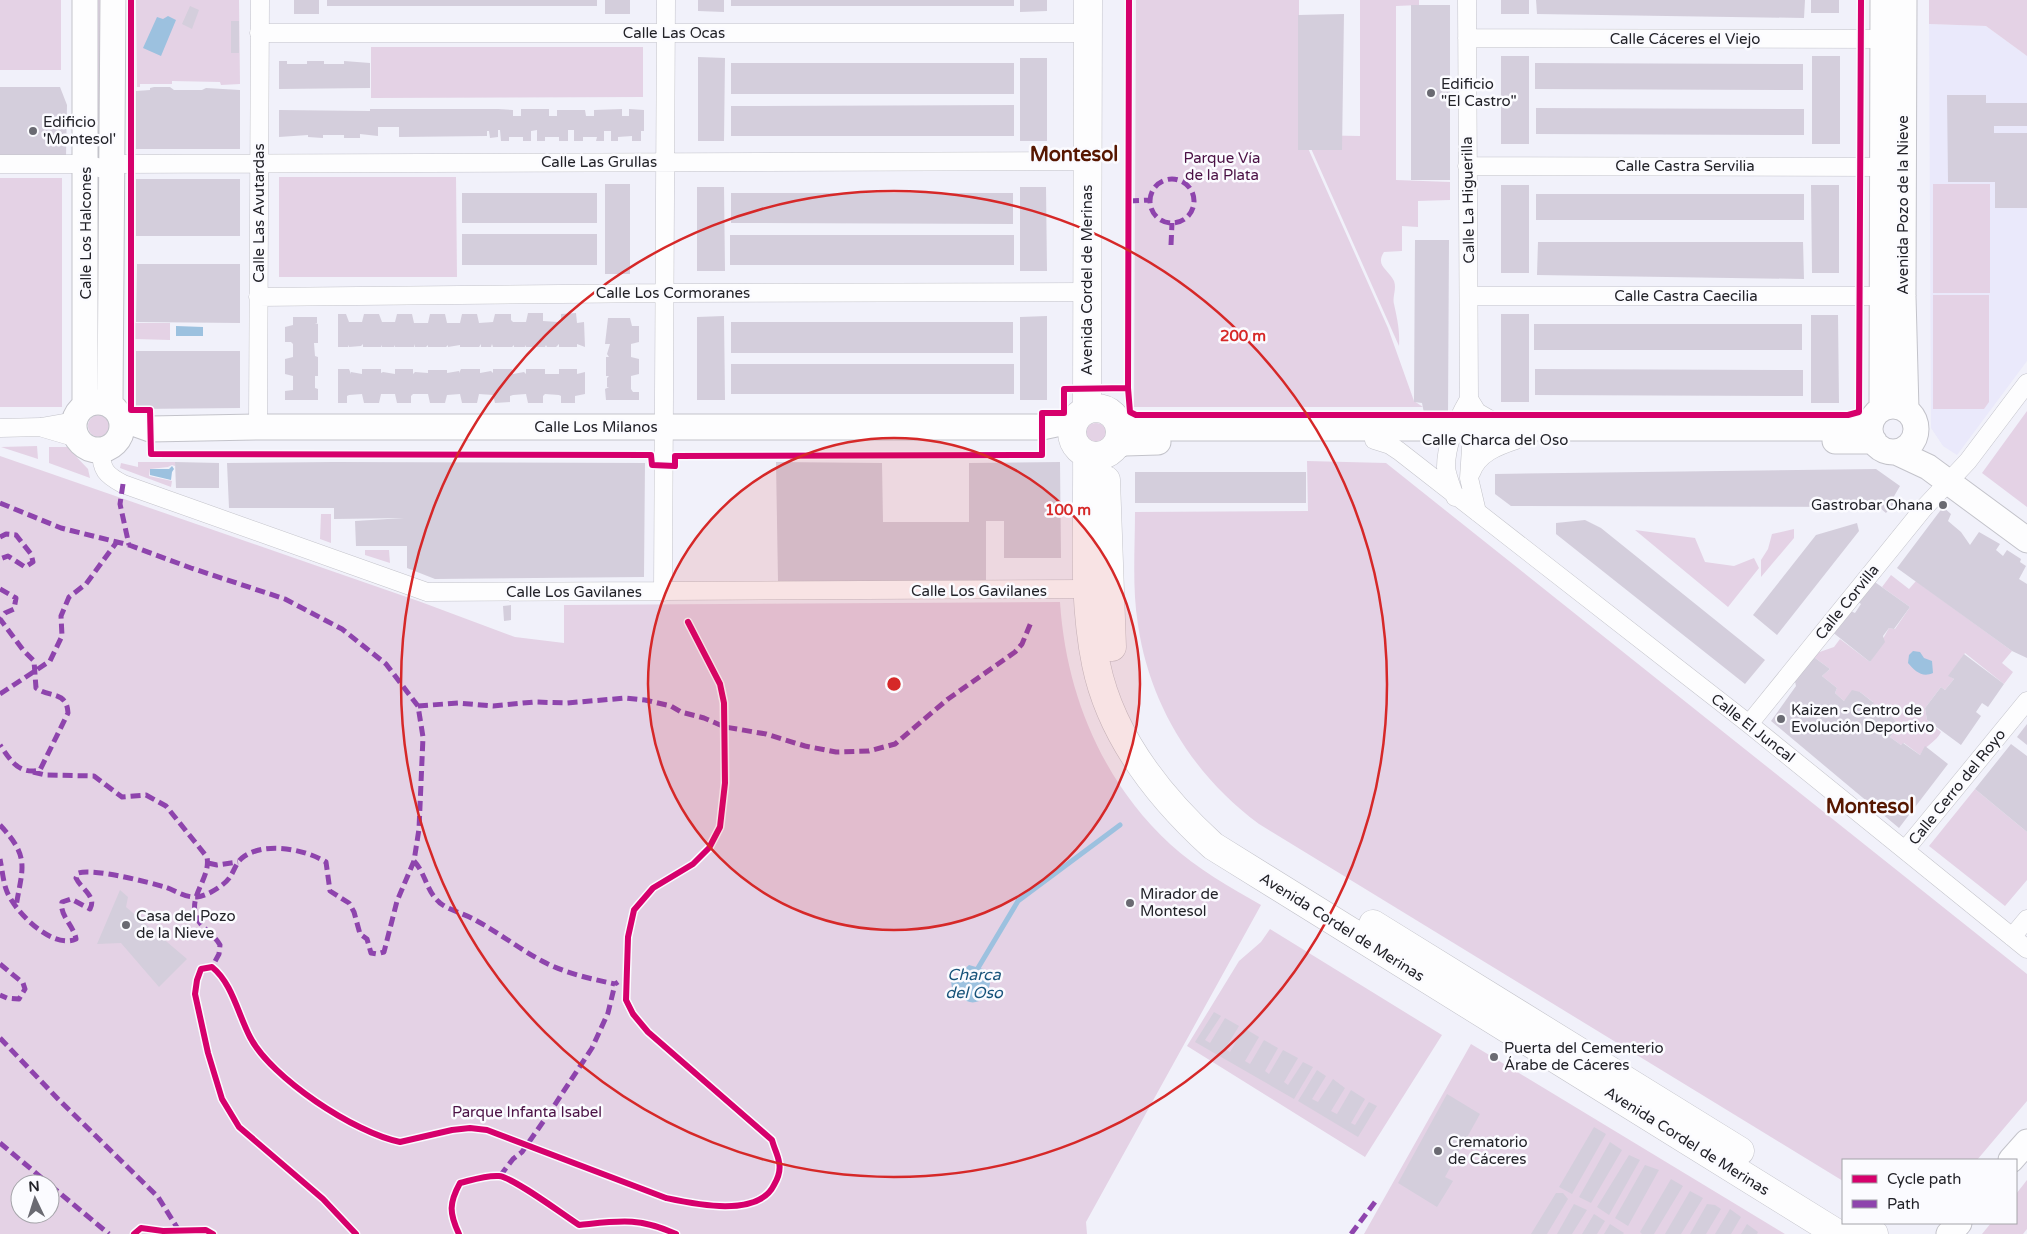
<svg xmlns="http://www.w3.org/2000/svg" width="2027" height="1234" font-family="'Varela Round',sans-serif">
<rect width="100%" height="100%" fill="#f1f1fa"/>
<path fill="#eae9fb" d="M1929,24L1986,26L2027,56V361L1957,455L1943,446L1931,428Z"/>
<path fill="#e4d2e5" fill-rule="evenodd" d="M0,0H61V70H0Z
M93,0H105L102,146H95Z
M136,0H239L240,84L221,85L220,82L172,81V84H140V87H137Z
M1136,0H1299V128L1388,328L1414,401L1423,407H1134Z
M1360,0H1419V5L1396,6V180L1450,182V200L1418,201V227L1402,226V251L1384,252C1375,266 1388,269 1394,281C1397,289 1392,297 1394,304C1397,318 1400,331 1399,346L1305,135L1360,136Z
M1929,0H2027V56L1986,26L1929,24Z
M371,47H643V97L371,98Z
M279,177H456L457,277H279Z
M0,178H62V407H0Z
M1933,184H1990V293H1933Z
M1933,295H1989V402L1984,409H1933Z
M135,323H170V340L135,339Z
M2027,411V507L1982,473Z
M88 426a11 11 0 1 1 22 0a11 11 0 1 1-22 0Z
M1085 434a11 11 0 1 1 22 0a11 11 0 1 1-22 0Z
M37,446L38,459L1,447Z
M49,447H67L88,469L90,478L49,463Z
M0,456L421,602L515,637L564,643V605L1060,602C1066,694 1102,781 1170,844C1197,869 1230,887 1261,905L1086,1222L1087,1234H0ZM20,1184H50V1214H20Z
M1307,461L1386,463L2027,974V1101L1977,1160H1843V1181L1259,824C1194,776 1150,706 1138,625C1132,588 1135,549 1135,512L1308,511Z
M138,462H175V466L172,465L168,467L150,469L149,476L172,481L171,487L120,468L121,463L138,467Z
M321,514H331V543L320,539Z
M1794,529V538L1761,577V560L1768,549L1772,534Z
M1635,530L1695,538L1705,562L1734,566L1754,558L1759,568L1728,607Z
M365,550H389L390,563L365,555Z
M1891,575L1909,589L1916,581L2012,651L2002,663L2013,672L2004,684L1965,653L1949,676L1954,679L1945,690L1941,687L1925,708L1927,720L1941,732C1936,742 1926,745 1920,755L1904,743L1901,745L1890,737L1898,727L1894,719L1881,709L1877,714L1869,707L1873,702L1860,692L1844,701L1835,693L1837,688L1822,676L1830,669L1811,655L1834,647L1840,639L1870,662L1889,628L1895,629L1910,607L1882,587Z
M1975,789L2027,832V880L2005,906L1929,846Z
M1270,929L1442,1035L1365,1157L1187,1046L1239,961L1261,942Z
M1471,1044L1785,1234H1364Z
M2027,1180V1229L2023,1234H1982L1991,1223H2016V1194Z"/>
<path fill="#9cc1df" d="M168,16L176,20L161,56L143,48L157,17L163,19Z
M176,326L203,327V336H176Z
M172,466L174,469L172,472L171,480L150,475V469H169Z
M1913,651L1920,652L1924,658L1932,661L1933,673C1922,678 1915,671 1908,663L1909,655Z
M969,965L983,969L990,983L987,997C970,1008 963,1001 955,987L952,988L951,981Z"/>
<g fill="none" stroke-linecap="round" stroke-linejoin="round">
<path stroke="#9cc1df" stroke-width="5" d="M978,968L1018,901L1120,825"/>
</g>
<path fill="#d4cedc" d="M294,0H319V14H294Z
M327,0H597V6H327Z
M605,0H630V14H605Z
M698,0H724V12L698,11Z
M731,0H1014V6H731Z
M1020,0H1047V11L1020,12Z
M1501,0H1529V14H1501Z
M1536,0H1805L1804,18L1537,14Z
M1811,0H1839V13H1811Z
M1411,5H1450V180H1411Z
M190,6L199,10L192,29L182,24Z
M1344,14L1342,150H1298V15Z
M231,21H239V53H231Z
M1501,56H1529V144H1501Z
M1812,56H1840V144H1812Z
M698,57L725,58L724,141H698Z
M1020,58H1047V141H1020Z
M279,61H287V64H307V61H324V64H344V61L370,63V88L279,89Z
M731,63H1014V94H731Z
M1535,63L1803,64V90L1535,89Z
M0,87H60L67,105L66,157H0Z
M154,87H170L174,90H202L206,88L240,90V149H136V91L150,90V88Z
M1947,95H1986V103H2027V126H1994V133H2027V208H1995V182H1948Z
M1014,105V136H731V106Z
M1536,108L1804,109V135L1536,134Z
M370,109H498L513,110V116H521V109H549V116H557V110H585L586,116H594V110L622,109V116H629V109L644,110V131H641V141H632V136L618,137V141H611V131H604V141H596L597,137H583V141H574V130H568V141H559V137H545V141H537V130L531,131V141H523V137H509V141H501L500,130H498V137L490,138L489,131H487V136L399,137V127H378V136L360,134V138H344V135H323V138L308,137V135L279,137V110L370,111Z
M136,179H240V236H136Z
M605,184H630V274H605Z
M1501,185H1529V273H1501Z
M1811,185H1839V273H1812Z
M697,187H724L725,271H697Z
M1020,187H1046L1047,271H1020Z
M462,193H597V223H462Z
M731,193H1013V224L731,223Z
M1536,194H1804V220H1536Z
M462,234H597V265H462Z
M730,235H1014V265H730Z
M1415,240H1449L1448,415L1424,413L1422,403L1414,402Z
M1538,242H1803L1804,279L1537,275Z
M137,264H240V323L136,322Z
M528,313H543V321L558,322L561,320V314L576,313L577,323L584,322L585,347L577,344V347H559V344L556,347H547L546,345L545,347H526V345L525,347H514V345L512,347H493L492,344L491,347H481V344L479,347H460V345L448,347V345L446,347H428V345L426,347H415L414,344V347H395V345L394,347H382V345L381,347H363V344L361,346L349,347V345L348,347H338V314H346L349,322H362L364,314H379L382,322H395L397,314H412L414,323H428L430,314H445L447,323H460L462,314H477L479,323L493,322L495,314H511V320L513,322H526Z
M1501,314H1529V402H1501Z
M1811,315H1838L1839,403H1811Z
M724,316L725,400H697V317Z
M1047,316V400H1020V317Z
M293,317H317V323H315L318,324V343H314L315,356L318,357V376H315V388L318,389V400H285V391L293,390V376L285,374V359L293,357V344L291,342H285V327L293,325Z
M608,318H630L632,326H639V342L631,344V357L639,359V374L631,376V389L633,392H639V400H606L605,389L609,387H607V378L609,376H606V357H609L607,354L610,344H605Z
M731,322H1013V353H731Z
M1534,324H1802V350H1534Z
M136,351H240V408L136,409Z
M731,364H1014V394H731Z
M338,369H349L351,374V372L362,374V369H381V373L383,372L395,374V369H413V374L415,372L428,373V370H447V373L459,371V373L461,369H480V373L491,371L493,373V369H512L513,374L524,372L526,374V369H545V374H559V369H577V374L585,372V394L575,396V403H561V396L559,395L545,394L543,396V403H528L526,394L513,395L510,396V402L495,403L493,395L479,394L477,403H462L460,394L447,395L445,403H430L428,394H413L411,396V403H397L395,394H381L379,403H364L362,394L349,395L347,396V403H338Z
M1535,369L1803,370V396L1535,395Z
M175,462L219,463V488H176Z
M334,462L645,463L644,577L435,579L407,568V546H356L355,521L404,518L334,519V508H229L227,463Z
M776,462L882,463L883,522H969V463L1060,462L1061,558H1004V521H986V581H778Z
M1876,469L1900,486L1893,498L1896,501L1886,513L1879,507L1511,506L1495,494V474Z
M1135,472H1306V503H1135Z
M1943,507L1951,514L1948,521L1961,532L1970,545L1979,532L2000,544L1996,550L2003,556L2007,550L2021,559L2020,562L2026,566L2019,579L2027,584V658L2012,651L1897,568Z
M1585,520L1601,528L1765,660L1745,684L1556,534V523Z
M1857,523L1859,531L1777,635L1753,615L1816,535Z
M1872,580L1910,607L1894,629L1889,628L1883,636L1885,642L1870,662L1831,631L1848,610L1855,613L1861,604L1855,600Z
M511,605V620L504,621L503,606Z
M1964,654L2004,684L1988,707L1982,703L1976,712L1981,716L1961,745L1927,720L1925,708L1941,687L1945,690L1954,679L1948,676Z
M1811,655L1830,669L1822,676L1837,688L1835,693L1844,701L1852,690L1860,692L1874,703L1869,707L1877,714L1881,709L1894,719L1898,727L1890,737L1901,745L1903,743L1920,755L1925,746L1948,764L1899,828L1771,721L1796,686L1794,677Z
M2027,724V745L2017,737Z
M2011,744L2027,756V832L1975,789Z
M120,890L128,897L126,907L187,959L159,987L121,943L97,944Z
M1214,1012L1221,1016L1205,1040L1210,1043L1225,1018L1239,1026L1225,1049L1230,1052L1244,1028L1259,1037L1245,1061L1250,1064L1264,1040L1278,1048L1265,1071L1269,1074L1283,1050L1298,1058L1284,1082L1288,1085L1303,1062L1313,1067L1294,1099L1195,1042Z
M1317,1070L1326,1076L1312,1099L1318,1102L1333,1079L1345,1088L1331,1111L1337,1114L1351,1090L1365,1099L1351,1123L1355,1125L1369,1102L1377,1106L1358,1137L1298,1101Z
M1447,1094L1480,1114L1445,1177L1453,1181L1437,1207L1398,1183Z
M1594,1127L1606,1134L1572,1194L1559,1187Z
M1610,1142L1622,1150L1591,1203L1579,1197Z
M1629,1155L1640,1160L1609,1215L1597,1207Z
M1645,1165L1659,1170L1628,1226L1615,1218Z
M1671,1179L1683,1186L1654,1234H1642L1640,1232Z
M1690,1191L1703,1198L1681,1234H1665Z
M1556,1193H1563L1568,1199L1547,1234H1531Z
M1574,1204L1587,1210L1572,1234H1557Z
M1707,1204L1715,1205L1721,1209L1706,1234H1690Z
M1730,1209L1741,1217L1731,1234H1715Z
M1594,1214L1605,1221L1597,1234H1582Z
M1610,1224L1624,1233L1623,1234H1604Z
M1747,1224L1758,1232L1757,1234H1741Z"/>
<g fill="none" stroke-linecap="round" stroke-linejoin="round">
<g stroke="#c3c3ca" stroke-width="19">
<path id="street" d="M1467,0L1469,399L1477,412L1501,426
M259,33H1088
M1467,38L1894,39
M0,164H86L100,168L112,164L1087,161
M1467,166L1894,167
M1469,296H1893
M258,297L665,293L1087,292
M1473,418L1469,478L1477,512
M258,427L260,0
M0,428L41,427L75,421
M43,428L77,438
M1374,440L1390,445L1399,451L1749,724L2027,949
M101,450C101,470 106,475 123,484L427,592L1088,589
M1471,473C1478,453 1498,446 1516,440
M1455,497C1452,488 1447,477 1446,467C1446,444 1458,418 1469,399
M663,592L666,0
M1749,724L1923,509L1968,461L2027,383
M1905,850L2027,701
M2012,937L2027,919"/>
</g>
<g stroke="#c3c3ca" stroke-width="27">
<path id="secondary" d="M1904,0L1903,296L1906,410
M74 426a24 24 0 1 1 48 0a24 24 0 1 1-48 0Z
M110,404L113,0
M85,406V0
M1870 429a23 23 0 1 1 46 0a23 23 0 1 1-46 0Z
M1882,409L1883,0
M122,419L150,429L258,427H1042L1075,420
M1116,419L1131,427L1145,428H1848L1872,420
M1835,441H1874
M1116,446L1125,443L1158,442
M1896,452L1928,467L2027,540
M2011,1160L2027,1142
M1949,1234L1959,1223"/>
</g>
<g stroke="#c3c3ca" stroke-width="29">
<path id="primary" d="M1072 432a24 24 0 1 1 48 0a24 24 0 1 1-48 0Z
M1087,410L1088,0
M1087,455C1088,523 1082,596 1096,664C1111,737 1159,797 1213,846L1838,1234
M1106,480L1112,647
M1373,924L1740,1151
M1856,1223L1874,1234"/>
</g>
<use href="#street" stroke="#fdfdfe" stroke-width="18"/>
<use href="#secondary" stroke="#fdfdfe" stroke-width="25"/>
<use href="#primary" stroke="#fdfdfe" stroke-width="28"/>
<path stroke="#8e44ad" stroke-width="5" stroke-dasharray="10 5" stroke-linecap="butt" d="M1150 201a22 22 0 1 1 44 0a22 22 0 1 1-44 0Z
M1129,201L1150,200
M1171,245L1172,223
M123,484L120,504L129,545
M0,503L61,528L129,545L191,568L285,599L342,629L386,664L418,706L423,737L419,829L414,861L397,901L384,952L377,954L371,953L367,939L360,934L354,912L349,903L330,891L326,862C305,849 263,841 242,858C236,863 234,871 230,877C225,885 207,896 197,897C185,898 175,890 165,887C147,882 94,868 78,873L76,878C81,889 97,896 90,909L71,899L62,902C59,915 74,926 76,939C53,950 13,911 6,889C3,880 2,869 0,859
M0,537L6,534L16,535L31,554L33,562L25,567L8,556L0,559
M0,589L16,598L14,609L5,613L0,619L23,650L34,661L36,688C50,698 67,691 68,713L40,770C19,775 11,761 0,745
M0,694L50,661L62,636L61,616L69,597L86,584L116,543
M418,706L458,703L493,706L534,702L567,703L626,698L645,700L671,706L681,712L704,718L725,727L766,734L805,746L836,752L869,751L895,744L948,699L1015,652L1022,644L1032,620
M33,772L45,775L94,776L122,797L146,795L166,806L207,857C211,879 187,896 197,918C202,929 214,934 220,945L219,954L212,967
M0,825C31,858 22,868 16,907
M414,861C426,874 426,891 440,903C450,911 466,914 477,921C501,934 522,951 546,963C568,974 592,979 615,984
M208,863L217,865L238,862
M0,964L23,983L25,989L19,999L7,998L0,995
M0,1038L58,1099L158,1197L178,1229
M0,1143L49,1184
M500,1176L513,1159L522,1152L552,1109L592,1048L608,1013L615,984L618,982
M50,1185L109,1234
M1351,1234L1375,1202"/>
<g stroke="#fbfbff" stroke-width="9">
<path id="cycleway" d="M131,0V410H150L151,454L651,455L652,465L675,466V456L1042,455V413H1064V389L1128,388
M1129,0L1128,388L1130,412L1136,415H1848L1859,412L1861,0
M134,1234L141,1228L163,1231L206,1230L213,1234
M356,1234L323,1199L239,1127L222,1099L208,1053L195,994L197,980L201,969L212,967C232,983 238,1014 250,1037C271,1078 355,1133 400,1142L452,1130L470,1128L487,1130L666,1198C694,1204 758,1218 774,1185C778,1178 781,1170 779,1162C778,1155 774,1148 772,1140L648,1032L633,1014L626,1000L628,937L634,910L653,888L693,864L709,848L720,827L725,783L724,703L720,684L688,622
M459,1234C449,1213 449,1203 460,1183C472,1180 486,1175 499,1176C513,1177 565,1216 579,1225C619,1221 638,1217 676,1234"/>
</g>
<use href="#cycleway" stroke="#d6006c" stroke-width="6"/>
</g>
<circle cx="894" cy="684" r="246" fill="#d62828" fill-opacity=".12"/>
<g fill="none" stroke="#d62828" stroke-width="2.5">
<circle cx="894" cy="684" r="246"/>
<circle cx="894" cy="684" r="493"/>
</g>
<g fill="#6a6a72" stroke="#fbfbff" stroke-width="2">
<circle cx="1431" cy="93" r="5"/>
<circle cx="33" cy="131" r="5"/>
<circle cx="1943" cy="505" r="5"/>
<circle cx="1781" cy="719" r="5"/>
<circle cx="1130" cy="903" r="5"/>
<circle cx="126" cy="925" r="5"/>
<circle cx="1494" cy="1057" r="5"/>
<circle cx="1438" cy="1151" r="5"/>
</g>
<g text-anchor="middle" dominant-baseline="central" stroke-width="5" stroke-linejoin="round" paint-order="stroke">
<g font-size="15" fill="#222228" stroke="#fbfbff">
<text x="674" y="33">Calle Las Ocas</text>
<text x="1685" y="39">Calle Cáceres el Viejo</text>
<text x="599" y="162">Calle Las Grullas</text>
<text x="1685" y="166">Calle Castra Servilia</text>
<text transform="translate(1468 200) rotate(-91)">Calle La Higuerilla</text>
<text transform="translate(1903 205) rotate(-90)">Avenida Pozo de la Nieve</text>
<text transform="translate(259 213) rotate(-90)">Calle Las Avutardas</text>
<text transform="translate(86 233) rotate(-90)">Calle Los Halcones</text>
<text transform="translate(1087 280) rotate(-90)">Avenida Cordel de Merinas</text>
<text x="673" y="293">Calle Los Cormoranes</text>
<text x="1686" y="296">Calle Castra Caecilia</text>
<text x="596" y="427">Calle Los Milanos</text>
<text x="1495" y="440">Calle Charca del Oso</text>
<text x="979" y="591">Calle Los Gavilanes</text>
<text x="574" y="592">Calle Los Gavilanes</text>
<text transform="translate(1847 602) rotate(-51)">Calle Corvilla</text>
<text transform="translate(1753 728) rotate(38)">Calle El Juncal</text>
<text transform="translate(1957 787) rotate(-51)">Calle Cerro del Royo</text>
<text transform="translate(1342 927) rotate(32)">Avenida Cordel de Merinas</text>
<text transform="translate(1687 1141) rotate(32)">Avenida Cordel de Merinas</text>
</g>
<g font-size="15" fill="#222228" stroke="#fbfbff" text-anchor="start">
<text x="1441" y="84">Edificio<tspan x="1441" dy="17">"El Castro"</tspan></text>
<text x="43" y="122">Edificio<tspan x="43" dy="17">'Montesol'</tspan></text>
<text x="1933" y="505" text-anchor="end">Gastrobar Ohana</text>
<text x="1791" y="710">Kaizen - Centro de<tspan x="1791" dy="17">Evolución Deportivo</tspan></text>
<text x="1140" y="894">Mirador de<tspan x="1140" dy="17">Montesol</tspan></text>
<text x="136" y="916">Casa del Pozo<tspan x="136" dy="17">de la Nieve</tspan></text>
<text x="1504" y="1048">Puerta del Cementerio<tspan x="1504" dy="17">Árabe de Cáceres</tspan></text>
<text x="1448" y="1142">Crematorio<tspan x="1448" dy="17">de Cáceres</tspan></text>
</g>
<g font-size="15" fill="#4a1044" stroke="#fbfbff">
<text x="1222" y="158">Parque Vía<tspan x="1222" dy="17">de la Plata</tspan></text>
<text x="527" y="1112">Parque Infanta Isabel</text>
</g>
<g font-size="16" font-style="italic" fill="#17537a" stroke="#fbfbff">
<text x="974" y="975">Charca<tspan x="974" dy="18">del Oso</tspan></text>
</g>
<g font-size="20" font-weight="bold" fill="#571700" stroke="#fbfbff">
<text x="1074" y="155">Montesol</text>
<text x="1870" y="807">Montesol</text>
</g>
</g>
<circle cx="894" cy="684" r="8" fill="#d62828" stroke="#fbfbff" stroke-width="2.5"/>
<g font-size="15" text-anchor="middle" font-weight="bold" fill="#d62828" stroke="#fbfbff" stroke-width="5" stroke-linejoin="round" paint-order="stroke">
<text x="1243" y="341">200 m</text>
<text x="1068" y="515">100 m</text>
</g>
<rect x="1842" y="1159" width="175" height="65" fill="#fbfbff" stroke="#a4a4a9"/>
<rect x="1852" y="1175" width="25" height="8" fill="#d6006c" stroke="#a4a4a9"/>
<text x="1887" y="1184" font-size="15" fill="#222228">Cycle path</text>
<rect x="1852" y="1200" width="25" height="8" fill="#8e44ad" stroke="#a4a4a9"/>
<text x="1887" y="1209" font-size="15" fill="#222228">Path</text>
<g transform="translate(35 1199) rotate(356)"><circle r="24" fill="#fbfbff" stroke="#a4a4a9"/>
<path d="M0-4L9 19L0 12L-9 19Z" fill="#6a6a72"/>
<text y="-8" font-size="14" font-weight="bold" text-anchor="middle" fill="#222228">N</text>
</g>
</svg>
